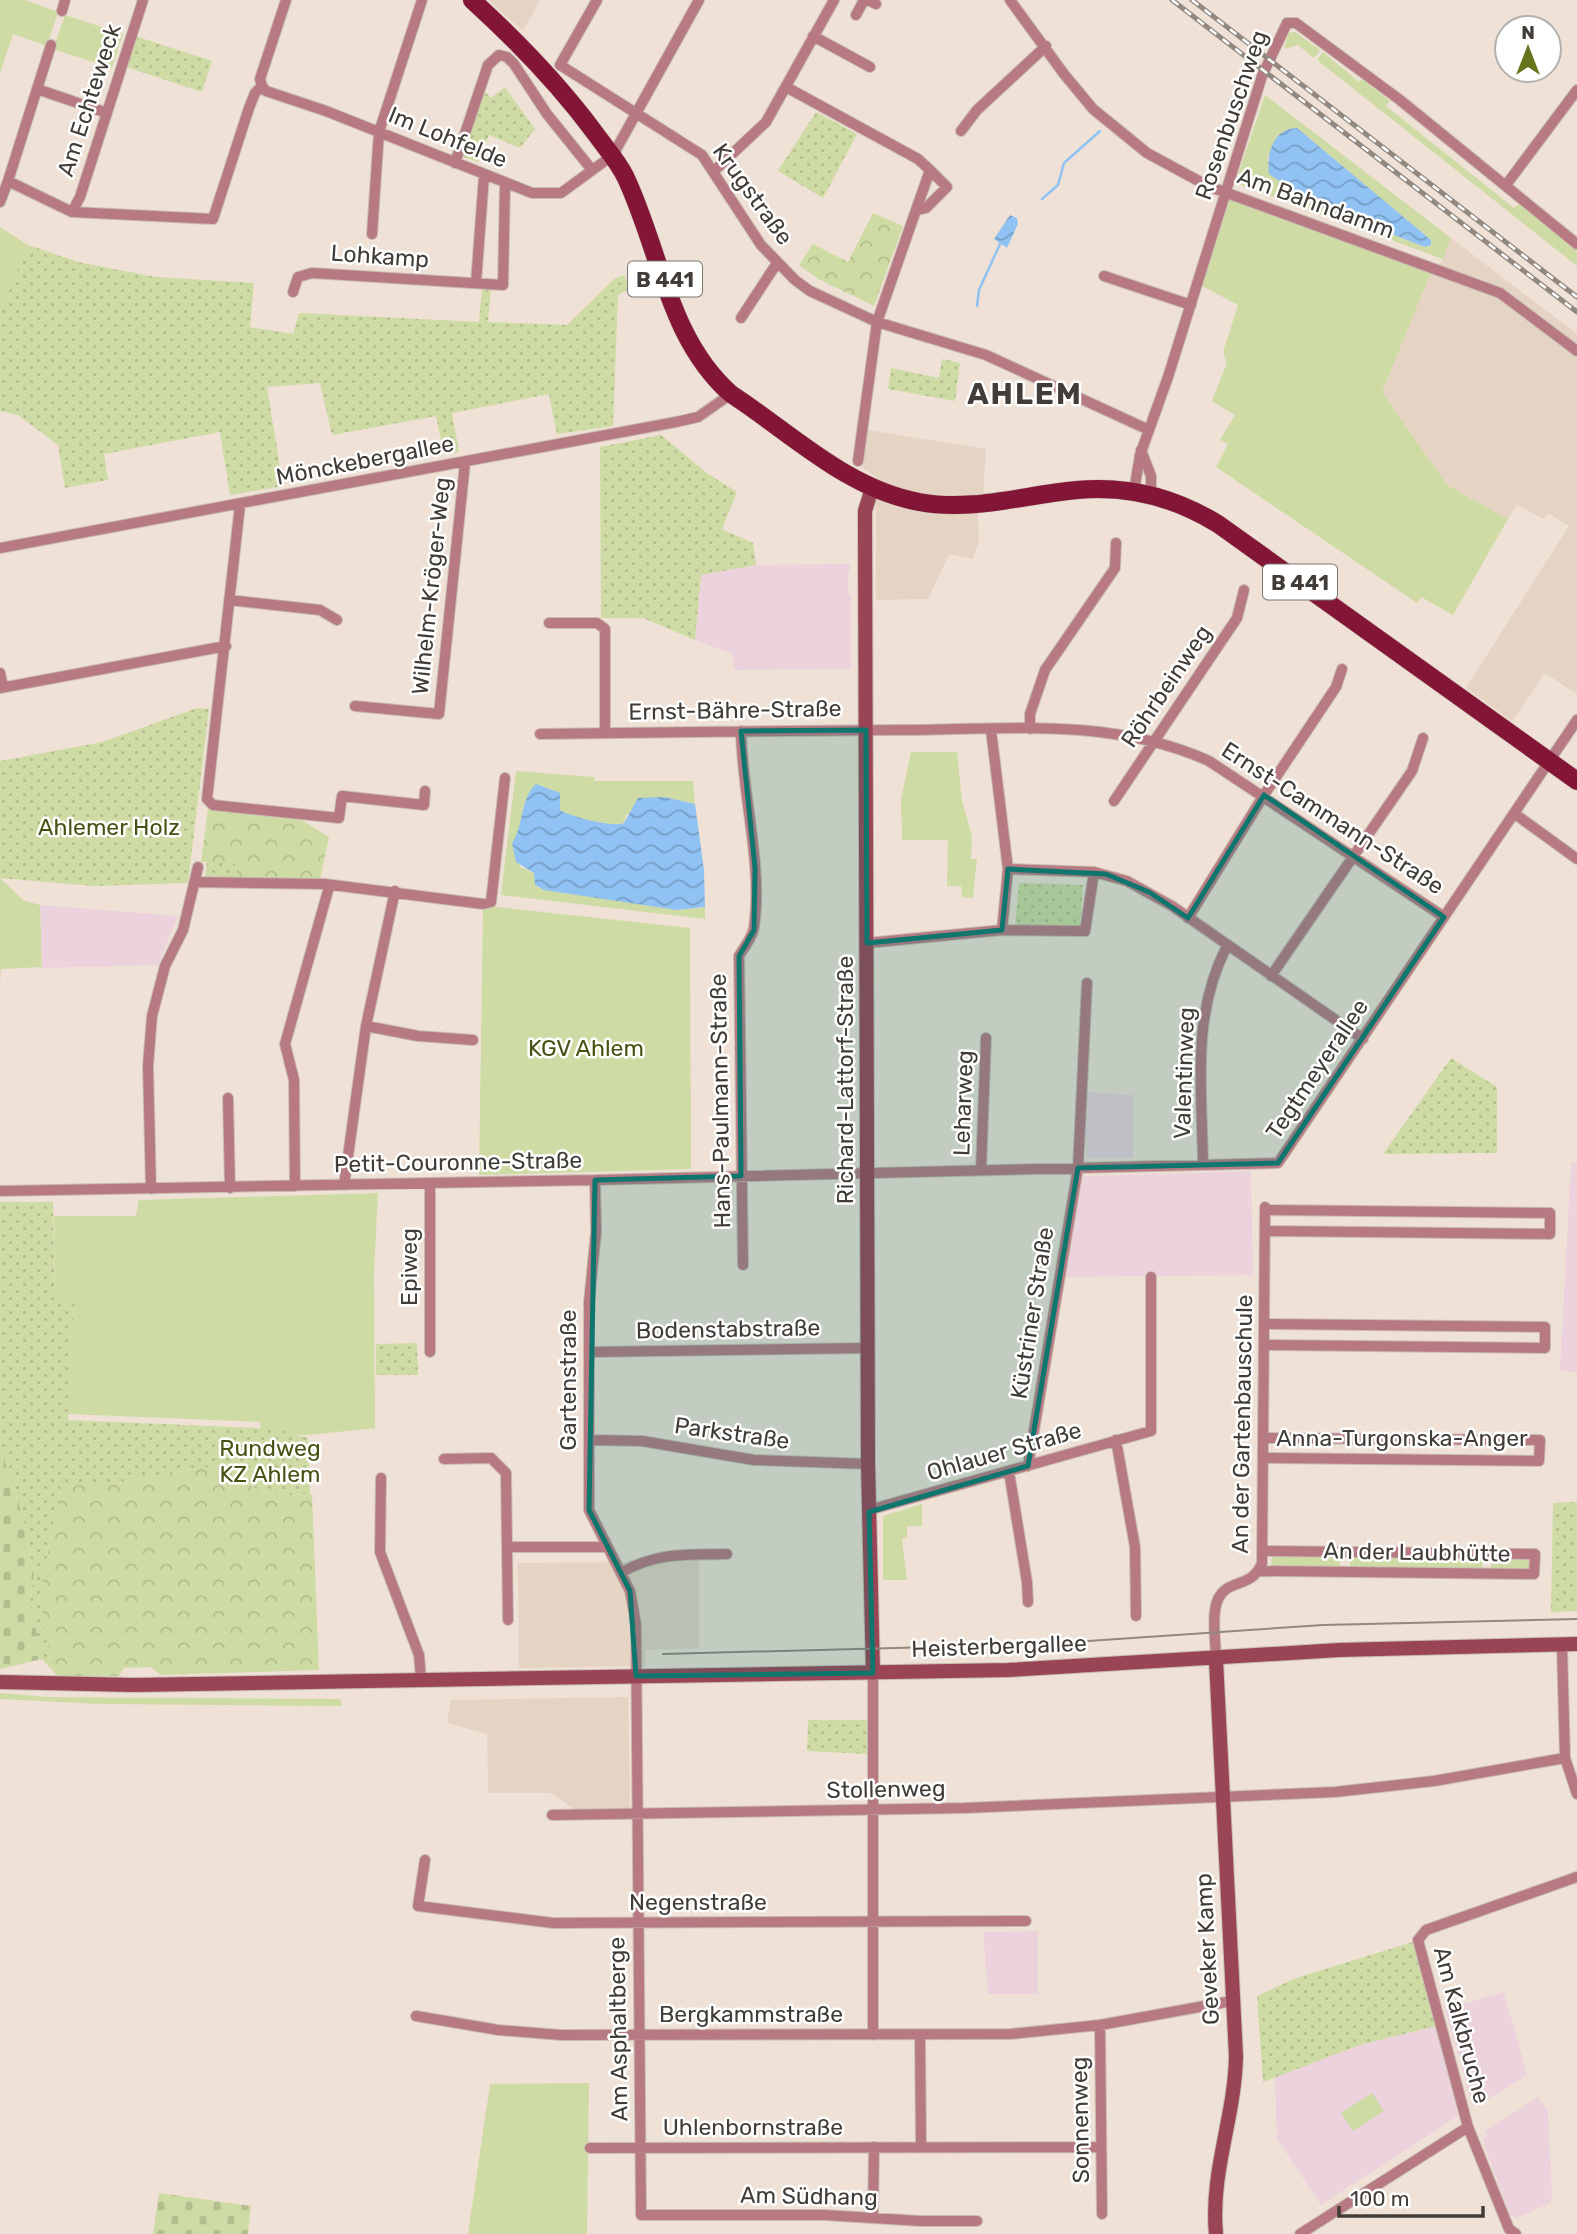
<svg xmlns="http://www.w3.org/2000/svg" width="1577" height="2234" font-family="Rubik,sans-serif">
<defs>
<pattern id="forest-crowns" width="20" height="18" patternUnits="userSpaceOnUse" patternTransform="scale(1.75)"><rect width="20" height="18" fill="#cfdba4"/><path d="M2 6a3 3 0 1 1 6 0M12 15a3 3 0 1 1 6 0" fill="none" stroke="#b3bd8e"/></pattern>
<pattern id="cemetery-stones" width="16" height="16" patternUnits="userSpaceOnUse" patternTransform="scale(1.75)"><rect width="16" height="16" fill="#cfdba4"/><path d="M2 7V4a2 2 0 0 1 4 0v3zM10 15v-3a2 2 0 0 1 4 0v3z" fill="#b3bd8e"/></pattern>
<pattern id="park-dots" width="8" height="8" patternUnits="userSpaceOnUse" patternTransform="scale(1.75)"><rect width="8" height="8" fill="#cfdba4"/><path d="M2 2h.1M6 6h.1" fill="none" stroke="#b3bd8e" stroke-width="1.8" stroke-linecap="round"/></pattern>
<pattern id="water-waves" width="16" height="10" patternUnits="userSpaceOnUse" patternTransform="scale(1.75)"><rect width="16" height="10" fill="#90c2f3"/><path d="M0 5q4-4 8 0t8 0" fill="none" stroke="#779fc6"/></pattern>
</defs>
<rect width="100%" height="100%" fill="#efe1d5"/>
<path fill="#e5d4c3" d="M488,0H540L523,31Z
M1451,238L1577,334V694L1545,673L1512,721L1466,688L1569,526L1548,513L1543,519L1517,505L1508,519L1447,485L1382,392L1433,267L1437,268L1443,259Z
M867,430L986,449L983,494L978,515L979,542L973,559L949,554L928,599L876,600V477L862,467Z
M661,1551L699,1552V1648L645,1650L646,1666L519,1668L518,1563L625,1562Z
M628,1697L630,1811L580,1813L551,1793H488L487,1734L447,1723L451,1700Z"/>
<path fill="#ebd2dc" d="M851,564L848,576V594L851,595V669L734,670L733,654L695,640L701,575L756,565Z
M40,905L178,916L158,965L42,968Z
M1086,1092L1133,1095V1158H1086Z
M1577,1162V1372L1560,1371L1571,1163Z
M1251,1171L1253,1275L1066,1277L1081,1181L1085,1176Z
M1038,1931V1994H988L983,1932Z
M1504,1992L1527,2075L1478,2106L1472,2104L1445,2009Z
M1437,2026L1458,2116L1321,2205L1277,2139L1275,2077L1363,2044Z
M1538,2097L1548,2111L1552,2194L1550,2203L1517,2218L1510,2215L1482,2139L1487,2136L1485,2131Z"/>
<path fill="#cfdba4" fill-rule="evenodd" d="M0,0H25L58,12L47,46L13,34L0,73Z
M65,15L123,34L112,68L53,49Z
M1295,32L1320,50L1314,58L1298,45L1284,49L1288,33Z
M1323,52L1359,82L1362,79L1390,101L1386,106L1514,208L1520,203L1577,250V266L1317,60Z
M1265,95L1451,238L1443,259L1241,185L1239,172ZM1292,128H1297L1431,240V245L1425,247L1312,204L1267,160L1277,137Z
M1230,199L1432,270L1382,392L1447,485L1508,519L1453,615L1421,597L1417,603L1216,467L1228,444L1220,440L1235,415L1212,401L1227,363L1223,352L1238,305L1202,286Z
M0,227L28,245L0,312Z
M911,752H957L962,801L972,836L971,859H977L973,898L962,897L961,886H947L948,840H902L901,799Z
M516,771L594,777V781H693L695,804L664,797L626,815L624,823L618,826L566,816L560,810V804L523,812L519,833L512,843L520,867L534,873L535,885L539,888L677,910L705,907V919L501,895Z
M0,878L23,900L40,905L42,967L1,969L0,983Z
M488,906L690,928L691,1169L479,1175L483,910Z
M378,1193L374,1273L375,1428L309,1435L261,1434L260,1422L68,1414L74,1305L55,1303L54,1216H136L139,1200Z
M922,1504V1526H907V1538H902L907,1580H883V1516Z
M1350,1555L1482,1558V1569L1350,1570Z
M1272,1556H1339L1340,1567L1271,1569Z
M1492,1556L1524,1557L1529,1561V1567L1524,1571H1491Z
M0,1693L47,1697L340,1699L342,1706L101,1704L0,1699Z
M589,2083L587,2234H468L490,2084Z
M1372,2093L1384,2111L1353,2131L1341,2113Z"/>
<path fill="url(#forest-crowns)" d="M873,213L903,226L874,306L818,279L799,265L813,244L848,262Z
M208,808L300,819L329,837L320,881L237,878L235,862H201Z
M220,1465C259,1493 262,1497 312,1494L319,1670L161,1675L150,1667L124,1668L119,1676H57L53,1671L39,1597L61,1486L114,1483Z"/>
<path fill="url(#cemetery-stones)" d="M0,1447L23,1516L34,1575L30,1597L42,1659L0,1669Z
M159,2193L251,2206L248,2234H153Z"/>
<path fill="url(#park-dots)" d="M135,36L212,61L202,92L123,66Z
M505,87L535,129L520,148L489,135L478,162L461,156L485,92L491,98Z
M816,112L857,134L823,198L778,171Z
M28,245L78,262L155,277L254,283L250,327L293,334L299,313L479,322L482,288L491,289L488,322L567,325L614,279L624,275L629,289L618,295L613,426L557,434L549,394L452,413L459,452L444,455L436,416L332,435L320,383L267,387L283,486L230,495L220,432L104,454L108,480L65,488L58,445L18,415L0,411V312Z
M942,359L960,363L955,401L888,389L891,368L939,378Z
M661,435L707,473L737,492L722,529L753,543L756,565L701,575L695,640L643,618H601L600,447Z
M197,708L209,709L188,883L94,886L0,878V761L103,742Z
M207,862H235L237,878H205Z
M1019,883L1083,885L1080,927L1015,926Z
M1451,1058L1497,1087V1153L1383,1154Z
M0,1202H53L55,1303L74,1304L68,1420L277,1429L308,1438L310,1494C261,1497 259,1492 220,1465L114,1483L61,1486L39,1597L53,1671L42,1659L30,1597L34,1575L23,1516L0,1447Z
M417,1343L418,1375H376V1344Z
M1577,1502V1611L1551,1612L1553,1503Z
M808,1720H867V1754L807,1751Z
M1416,1941L1437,2026L1363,2044L1263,2082L1257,1996L1296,1978Z"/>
<path fill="url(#water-waves)" d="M1297,128L1431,240V245L1425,247L1312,203L1269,174C1266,155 1273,128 1297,128Z
M1010,215L1017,218L1018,224L1007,248L994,239Z
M536,784L560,793V810C569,816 613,828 624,823L638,798L664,797L695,804L704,870L705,907L677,910L544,890L535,885L534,873L516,862L512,843C524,826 520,798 536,784Z"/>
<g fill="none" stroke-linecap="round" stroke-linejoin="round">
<path stroke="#90c2f3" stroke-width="2.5" d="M1042,199L1058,185L1064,163L1100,131
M977,306L979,290L1000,244"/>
<g stroke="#c9bdb2" stroke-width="12">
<path id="street" d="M597,0L560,65L702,155L761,245L795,280L810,291L877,322L986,355L1149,430
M868,0L876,4
M1010,0L1064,74L1093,109L1147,153L1208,186L1500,293L1577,351
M62,11L65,0
M856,15L864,0
M813,36L870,67
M262,86L266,91L326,111L532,193H561L613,155L699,0
M786,87L918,159L930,170L877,322L858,461
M37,89L51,45
M107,113L37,89L8,181L72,212L213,219L249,108L255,93L262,86L260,79L286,0
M961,131L977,110L1046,46
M455,163L488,65L499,55L507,57L514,64L547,114L592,170
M713,172L766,122L834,0
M1506,185L1577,90
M0,202L8,181
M917,210L926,208L947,187L930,170
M72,212L80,197L143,0
M372,234L379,132L422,0
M1104,276L1191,305
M476,283L484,176
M293,292L298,277L312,273L503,285L505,184
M741,318L777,263
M1141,450L1151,476V494
M1134,491L1140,455L1168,377L1262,76L1287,23H1296L1400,100L1577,244
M240,505L207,799L213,805L339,818L342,796L424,805L425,791
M0,548L676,422L698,417L731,394
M229,600L320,610L337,620
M549,623H597L605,629V733
M0,673L3,687
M0,688L226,646
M355,706L439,714L465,463
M1030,729V714L1045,670L1115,568L1116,543
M991,730L1008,869
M741,731C742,795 763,865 754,927C753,937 744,947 739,956L743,1265
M540,734C658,732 777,731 895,730C1003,730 1109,716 1209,761L1444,917
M1114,801L1237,618L1244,590
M1515,814L1577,859
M195,882L325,884L483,904L491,902L505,778
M1188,918L1264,795L1336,687L1342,669
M1002,930L1085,931L1094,872
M867,943L1002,930L1008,869L1094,872L1127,881L1172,906L1363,1039
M1271,976L1412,771L1423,738
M366,1026L418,1036L473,1040
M228,1098L230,1188
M1203,1164C1202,1089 1191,1015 1227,946
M981,1170L986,1038
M595,1180L596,1232L589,1302V1510L630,1591L636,1624L641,2215H824L921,2221H977
M430,1183V1352
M344,1185L366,1026L395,891
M295,1186L294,1080L285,1044L329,887
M151,1189L148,1066L152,1016L165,966L183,930L198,867
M0,1191L595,1180L1278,1163L1577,720
M1265,1231L1550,1234V1213L1265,1210
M1264,1345L1545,1348V1327L1265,1324
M589,1352L868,1348
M1263,1438L1540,1440L1539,1461L1263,1458
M589,1440L642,1441L754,1460L868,1464
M1116,1440L1135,1547L1136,1616
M444,1459L491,1458L506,1473L508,1620
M1028,1466L1078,1168L1087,983
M1009,1472L1027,1582L1028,1602
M381,1478L380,1552L419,1655L421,1679
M869,1510L1151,1431V1277
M508,1547H605
M1259,1571L1534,1574L1535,1554L1263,1551
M622,1572C658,1552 686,1555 727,1554
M1562,1645L1565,1758L1577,1794
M1216,1660C1216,1642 1211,1615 1218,1599C1228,1578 1252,1589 1262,1563L1265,1207
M873,1673V2035
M552,1815L964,1808L1335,1792L1434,1781L1565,1758
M425,1860L418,1906L553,1923L1026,1921
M416,2016L498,2030L561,2035L1010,2034L1100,2025L1232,2001
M1100,2025L1102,2214
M920,2034L921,2146
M590,2148L1101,2147
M873,2217L874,2147
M1300,2234L1468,2127
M1516,2234L1509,2229L1468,2127L1418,1940L1426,1930L1577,1877"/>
</g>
<g stroke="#c9bdb2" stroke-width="16">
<path id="secondary" d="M872,488L865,511V528L868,1464L873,1673
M0,1682L134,1685L1008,1670L1339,1650L1577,1644
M1216,2234C1210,2173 1235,2117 1236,2056L1216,1660"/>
</g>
<g stroke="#c9bdb2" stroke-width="19">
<path id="primary" d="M472,0C517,41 558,83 595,133C605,147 617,160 625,176C660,249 668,339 731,394C791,433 847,489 919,502C972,512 1023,495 1077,490C1128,485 1174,497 1218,524L1577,781"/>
</g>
<use href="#street" stroke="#b77a83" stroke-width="10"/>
<use href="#secondary" stroke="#9a4556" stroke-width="14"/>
<use href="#primary" stroke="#831537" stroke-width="18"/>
<path stroke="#918880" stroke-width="2" d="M663,1654L1044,1644L1323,1625L1577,1619"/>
<g stroke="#918880" stroke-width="5">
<path id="rail" d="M1172,0L1577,312
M1192,0L1577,297"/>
</g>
<use href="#rail" stroke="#fff" stroke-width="2.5" stroke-dasharray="8" stroke-linecap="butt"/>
</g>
<path fill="#0f766e" fill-opacity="0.2" stroke="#0f766e" stroke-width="5" stroke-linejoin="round" d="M866,730L867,943L1002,930L1008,869L1106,874L1149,892L1188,918L1264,795L1444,917L1278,1163L1078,1168L1028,1466L869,1512L873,1673L636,1676L630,1591L589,1510L595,1180L741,1176L739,956L754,930L755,868L741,731Z"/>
<g text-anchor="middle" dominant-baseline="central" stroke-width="5" stroke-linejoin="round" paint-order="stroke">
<g fill="#fff" stroke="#7a7673" stroke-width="2">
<rect x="628" y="261.5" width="74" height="35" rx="5"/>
<rect x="1263" y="564.5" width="74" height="35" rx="5"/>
</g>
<g font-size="21" font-weight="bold" fill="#413c37">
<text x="665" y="279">B 441</text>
<text x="1300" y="582">B 441</text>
</g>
<g font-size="23" fill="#413c37" stroke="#fff">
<text transform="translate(89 100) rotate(-72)">Am Echteweck</text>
<text transform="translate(1231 115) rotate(-71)">Rosenbuschweg</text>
<text transform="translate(448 137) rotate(22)">Im Lohfelde</text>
<text transform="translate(753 194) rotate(54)">Krugstraße</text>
<text transform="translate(1316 203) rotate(20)">Am Bahndamm</text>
<text transform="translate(380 256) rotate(4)">Lohkamp</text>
<text transform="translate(365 460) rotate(-11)">Mönckebergallee</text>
<text transform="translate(431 586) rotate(-84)">Wilhelm-Kröger-Weg</text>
<text transform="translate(1166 686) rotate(-56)">Röhrbeinweg</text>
<text transform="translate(735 710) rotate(-1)">Ernst-Bähre-Straße</text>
<text transform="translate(1333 818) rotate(33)">Ernst-Cammann-Straße</text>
<text transform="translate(1317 1069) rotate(-56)">Tegtmeyerallee</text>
<text transform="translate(1184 1073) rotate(-88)">Valentinweg</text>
<text transform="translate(845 1080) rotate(-90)">Richard-Lattorf-Straße</text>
<text transform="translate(720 1101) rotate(-91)">Hans-Paulmann-Straße</text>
<text transform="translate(963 1103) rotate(-88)">Leharweg</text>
<text transform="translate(458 1162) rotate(-1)">Petit-Couronne-Straße</text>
<text transform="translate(409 1267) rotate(-90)">Epiweg</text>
<text transform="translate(1032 1313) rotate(-81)">Küstriner Straße</text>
<text transform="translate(728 1329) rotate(-1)">Bodenstabstraße</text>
<text transform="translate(568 1380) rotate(-90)">Gartenstraße</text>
<text transform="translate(1242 1424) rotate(-89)">An der Gartenbauschule</text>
<text transform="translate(732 1433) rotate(8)">Parkstraße</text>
<text x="1402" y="1438">Anna-Turgonska-Anger</text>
<text transform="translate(1004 1451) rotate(-16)">Ohlauer Straße</text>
<text transform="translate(1417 1552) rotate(1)">An der Laubhütte</text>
<text transform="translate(999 1646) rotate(-2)">Heisterbergallee</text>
<text transform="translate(886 1789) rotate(-1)">Stollenweg</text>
<text x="698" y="1902">Negenstraße</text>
<text transform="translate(1207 1949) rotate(-93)">Geveker Kamp</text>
<text x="751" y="2014">Bergkammstraße</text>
<text transform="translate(1462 2025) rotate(75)">Am Kalkbruche</text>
<text transform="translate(618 2029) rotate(-91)">Am Asphaltberge</text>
<text transform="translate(1080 2120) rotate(-91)">Sonnenweg</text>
<text x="753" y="2127">Uhlenbornstraße</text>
<text transform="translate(809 2196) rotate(1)">Am Südhang</text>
</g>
<g font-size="23" fill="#485215" stroke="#fff">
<text x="109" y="827">Ahlemer Holz</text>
<text x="586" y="1048">KGV Ahlem</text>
<text x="270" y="1448">Rundweg<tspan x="270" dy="26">KZ Ahlem</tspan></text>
</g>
<g font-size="30" font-weight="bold" letter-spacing="2" fill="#413c37" stroke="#fff">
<text x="1025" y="394">AHLEM</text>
</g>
</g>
<g transform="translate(1528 49)"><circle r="33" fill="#ffffff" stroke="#b3b1af" stroke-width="2"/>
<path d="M0-5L12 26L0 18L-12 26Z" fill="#68731e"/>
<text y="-10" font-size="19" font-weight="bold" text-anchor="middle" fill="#413c37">N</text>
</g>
<path d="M1339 2206v10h144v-10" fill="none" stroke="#413c37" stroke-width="3.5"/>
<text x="1350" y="2206" font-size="21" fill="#413c37" stroke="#ffffff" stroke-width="5" paint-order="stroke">100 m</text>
</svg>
